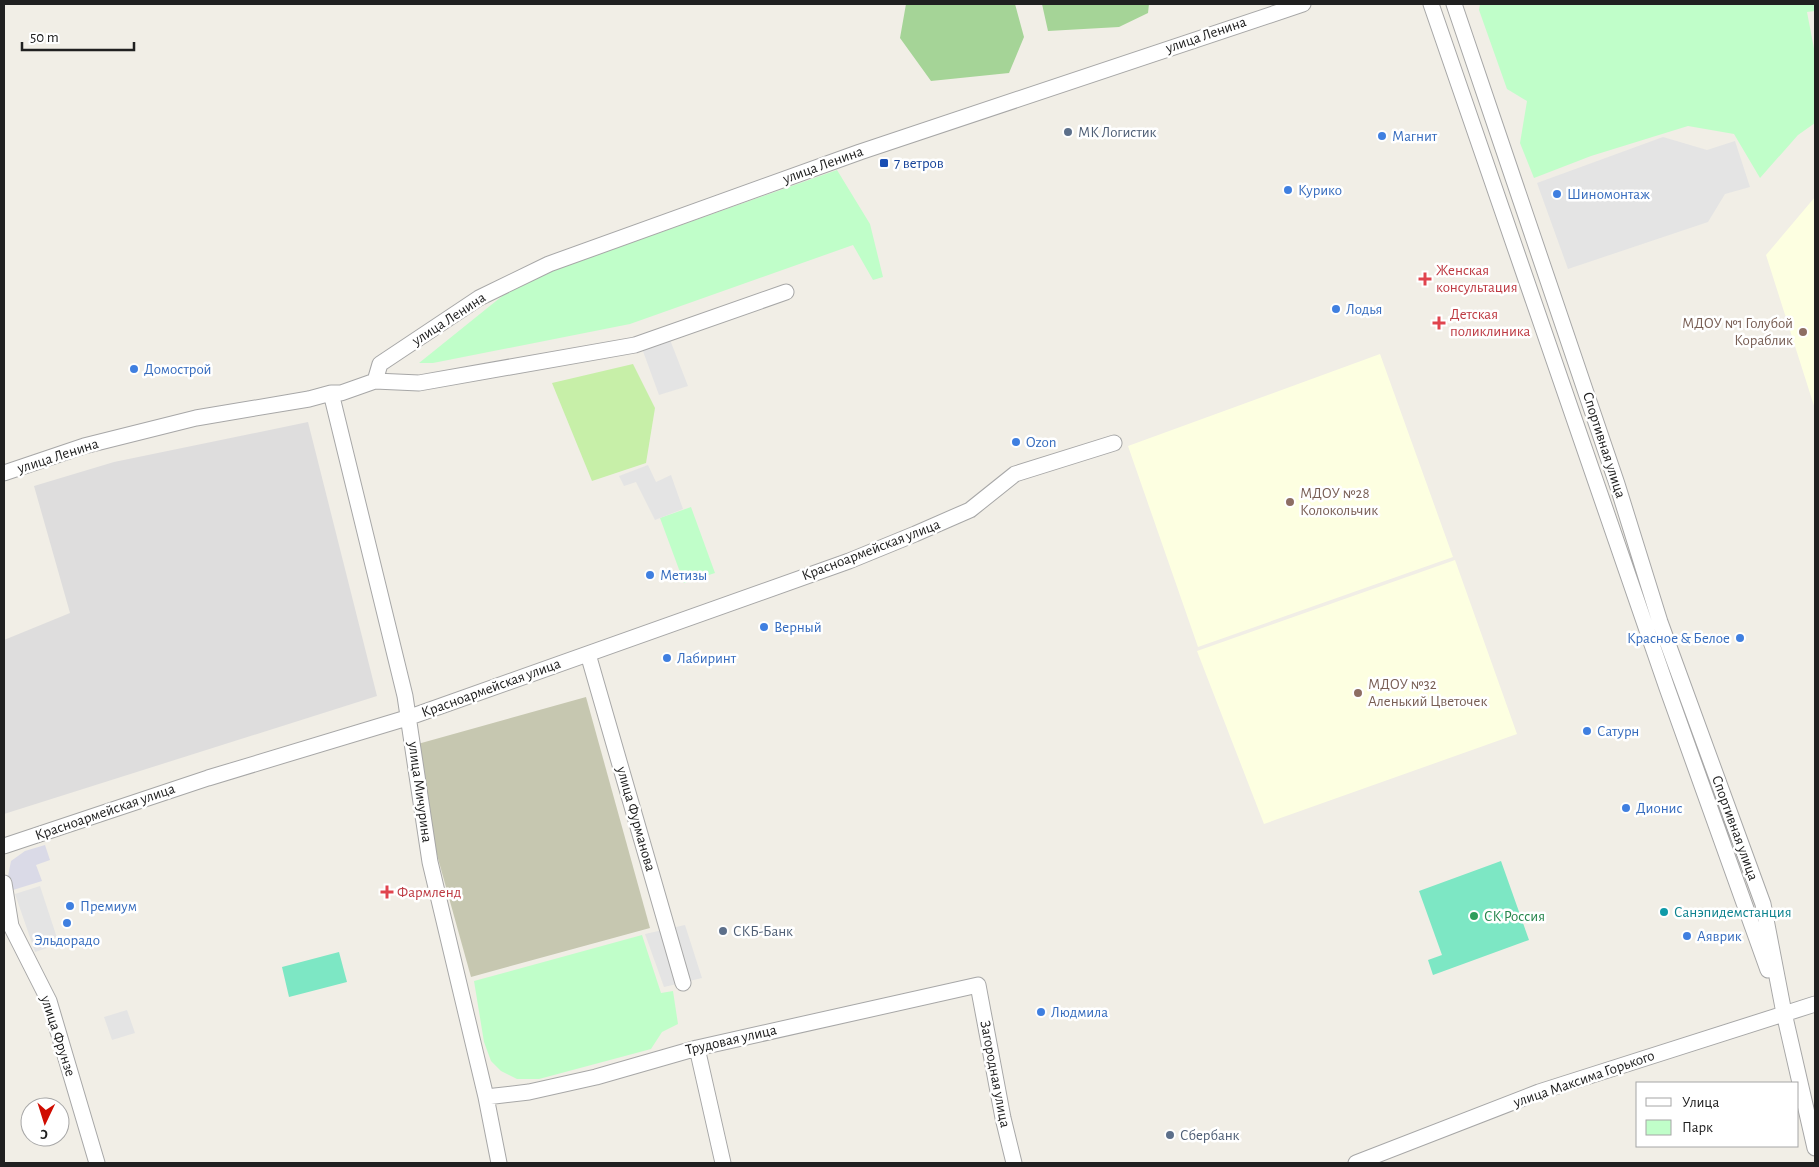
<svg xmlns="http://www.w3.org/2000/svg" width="1819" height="1167" font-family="'Alegreya Sans',sans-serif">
<rect width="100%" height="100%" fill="#f1eee6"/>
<path fill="#dedddd" d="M308,422L377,696L4,814V640L70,613L34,486L114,462Z"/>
<path fill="#fdffe1" d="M1815,197V409L1766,255Z
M1380,354L1453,557L1198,647L1128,446Z
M1455,560L1517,734L1264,824L1197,651Z"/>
<path fill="#c6c7b0" d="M586,697L650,928L471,977L407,747Z"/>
<path fill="#c7efa8" d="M633,364L655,408L646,463L592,481L552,383Z"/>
<path fill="#a5d497" d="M906,4H1015L1024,37L1009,73L931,81L900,38Z
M1042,4H1149L1148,13L1119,27L1048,31Z"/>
<path fill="#c0fec9" d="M1480,4H1815V11L1807,12L1815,54V123L1798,135L1760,178L1734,134L1688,126L1591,156L1534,178L1520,143L1527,101L1507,89L1479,10Z
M837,170L870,224L883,277L873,280L853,245L630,324L433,363H419L506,293L540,275Z
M691,507L715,573L684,583L660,518Z
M642,935L661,993L673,991L678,1024L662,1032L651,1049L539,1079H517L501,1071L491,1061L484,1042L474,981Z"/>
<path fill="#7de7c4" d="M1501,861L1529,940L1433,975L1428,960L1442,955L1419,891Z
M339,952L347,982L289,997L282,967Z"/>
<path fill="#e4e4e4" d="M1663,137L1707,150L1735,141L1750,187L1725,194L1708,222L1568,269L1537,183Z
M667,332L688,386L659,395L640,343Z
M648,465L656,482L671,475L683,509L655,520L636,482L624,486L619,476Z
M40,886L59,944L35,952L15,894Z
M685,925L702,978L664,987L645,934Z
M127,1010L135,1033L112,1040L104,1017Z"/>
<path fill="#dadae7" d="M45,845L50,860L36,865L42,881L13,890L8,876L11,861L25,851Z"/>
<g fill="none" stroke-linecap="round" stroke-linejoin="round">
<g stroke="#a7a7a7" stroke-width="17">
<path id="minor" d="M1431,4L1667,688L1768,970
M1454,4L1617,484L1660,622L1763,904L1784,1013L1815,1148
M375,381L419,383L635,345L786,292
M331,393L405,696L430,862L486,1097L499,1163
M4,473L84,446L196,418L309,399L331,393H341L375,381L380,364L479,298L549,264L860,152L1303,4
M588,654L683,983
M4,846L208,778L410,717L849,561L915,534L970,510L1015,474L1114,443
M4,883L11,926L49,1001L97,1163
M697,1048L723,1163
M486,1097L529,1092L596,1077L697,1048L978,985L1003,1118L1014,1163
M1356,1163L1539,1092L1815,1004"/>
</g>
<use href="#minor" stroke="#fff" stroke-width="15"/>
</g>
<g fill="#5c6f8a" stroke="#fff" stroke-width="2">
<circle cx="1068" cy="132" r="5"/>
<circle cx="723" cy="931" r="5"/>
<circle cx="1170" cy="1135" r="5"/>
</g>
<g fill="#3f7fe0" stroke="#fff" stroke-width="2">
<circle cx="1382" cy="136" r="5"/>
<circle cx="1288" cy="190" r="5"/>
<circle cx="1557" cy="194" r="5"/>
<circle cx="1336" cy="309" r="5"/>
<circle cx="134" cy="369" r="5"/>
<circle cx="1016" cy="442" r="5"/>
<circle cx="650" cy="575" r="5"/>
<circle cx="764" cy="627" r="5"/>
<circle cx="1740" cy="638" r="5"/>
<circle cx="667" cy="658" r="5"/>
<circle cx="1587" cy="731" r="5"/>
<circle cx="1626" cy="808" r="5"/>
<circle cx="70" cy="906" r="5"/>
<circle cx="67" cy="923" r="5"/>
<circle cx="1687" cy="936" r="5"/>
<circle cx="1041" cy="1012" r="5"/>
</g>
<rect fill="#1a4fb4" stroke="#fff" stroke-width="2" x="879" y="158" width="10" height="10" rx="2.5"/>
<g fill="#e0444e" stroke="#fff" stroke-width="2">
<path d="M1422.5 271.5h5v5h5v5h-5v5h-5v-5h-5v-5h5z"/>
<path d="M1436.5 315.5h5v5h5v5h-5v5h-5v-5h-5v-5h5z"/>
<path d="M384.5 884.5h5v5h5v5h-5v5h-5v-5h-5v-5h5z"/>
</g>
<g fill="#8d6e63" stroke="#fff" stroke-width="2">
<circle cx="1803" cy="332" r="5"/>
<circle cx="1290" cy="502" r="5"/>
<circle cx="1358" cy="693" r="5"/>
</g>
<circle fill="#0f9aa8" stroke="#fff" stroke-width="2" cx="1664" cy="912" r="5"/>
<circle fill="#2e9e5b" stroke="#fff" stroke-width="2" cx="1474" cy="916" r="5"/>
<g text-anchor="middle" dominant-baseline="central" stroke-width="5" stroke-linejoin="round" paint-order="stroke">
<g font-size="15" fill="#202020" stroke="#fff">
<text transform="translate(1206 35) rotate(-19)">улица Ленина</text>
<text transform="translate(823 165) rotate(-20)">улица Ленина</text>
<text transform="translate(449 319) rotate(-33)">улица Ленина</text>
<text transform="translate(1604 445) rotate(72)">Спортивная улица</text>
<text transform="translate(58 456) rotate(-18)">улица Ленина</text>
<text transform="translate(871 550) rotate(-21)">Красноармейская улица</text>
<text transform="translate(491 688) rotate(-20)">Красноармейская улица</text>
<text transform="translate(420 792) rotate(82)">улица Мичурина</text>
<text transform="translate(105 812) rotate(-19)">Красноармейская улица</text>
<text transform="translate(636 819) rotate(74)">улица Фурманова</text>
<text transform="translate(1735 828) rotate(70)">Спортивная улица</text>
<text transform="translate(58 1036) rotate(72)">улица Фрунзе</text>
<text transform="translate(731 1040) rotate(-13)">Трудовая улица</text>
<text transform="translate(995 1074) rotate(79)">Загородная улица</text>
<text transform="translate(1584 1079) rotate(-19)">улица Максима Горького</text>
</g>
<g font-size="15" fill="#4e5e75" stroke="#fff" text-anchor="start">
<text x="1078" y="132">МК Логистик</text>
<text x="733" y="931">СКБ-Банк</text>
<text x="1180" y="1135">Сбербанк</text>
</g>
<g font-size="15" fill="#366cbe" stroke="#fff" text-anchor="start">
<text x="1392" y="136">Магнит</text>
<text x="1298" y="190">Курико</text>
<text x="1567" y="194">Шиномонтаж</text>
<text x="1346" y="309">Лодья</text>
<text x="144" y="369">Домострой</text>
<text x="1026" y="442">Ozon</text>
<text x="660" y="575">Метизы</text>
<text x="774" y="627">Верный</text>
<text x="1730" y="638" text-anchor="end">Красное &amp; Белое</text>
<text x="677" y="658">Лабиринт</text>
<text x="1597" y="731">Сатурн</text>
<text x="1636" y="808">Дионис</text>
<text x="80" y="906">Премиум</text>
<text x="1697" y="936">Аяврик</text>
<text x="67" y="940" text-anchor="middle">Эльдорадо</text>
<text x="1051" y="1012">Людмила</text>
</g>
<g font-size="15" fill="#164399" stroke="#fff" text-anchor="start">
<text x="894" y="163">7 ветров</text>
</g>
<g font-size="15" fill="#be3a42" stroke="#fff" text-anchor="start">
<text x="1436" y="270">Женская<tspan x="1436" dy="17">консультация</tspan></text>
<text x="1450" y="314">Детская<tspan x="1450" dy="17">поликлиника</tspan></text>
<text x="397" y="892">Фармленд</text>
</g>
<g font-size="15" fill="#785e54" stroke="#fff" text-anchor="start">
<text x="1793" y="323" text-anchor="end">МДОУ №1 Голубой<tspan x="1793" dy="17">Кораблик</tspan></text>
<text x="1300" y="493">МДОУ №28<tspan x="1300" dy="17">Колокольчик</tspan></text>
<text x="1368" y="684">МДОУ №32<tspan x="1368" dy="17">Аленький Цветочек</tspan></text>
</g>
<g font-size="15" fill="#0d838f" stroke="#fff" text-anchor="start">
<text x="1674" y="912">Санэпидемстанция</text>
</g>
<g font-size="15" fill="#27864d" stroke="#fff" text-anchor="start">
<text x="1484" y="916">СК Россия</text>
</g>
</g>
<rect width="1819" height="1167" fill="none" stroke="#202020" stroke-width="10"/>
<rect x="1636" y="1082" width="162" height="65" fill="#ffffff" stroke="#a6a6a6"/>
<rect x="1646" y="1098" width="25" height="8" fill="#ffffff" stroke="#a6a6a6"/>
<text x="1682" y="1107" font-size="15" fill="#202020">Улица</text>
<rect x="1646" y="1120" width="25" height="15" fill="#c0fec9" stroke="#a6a6a6"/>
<text x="1682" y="1132" font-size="15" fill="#202020">Парк</text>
<g transform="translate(45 1122) rotate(184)"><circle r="24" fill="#ffffff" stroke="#a6a6a6"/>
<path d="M0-4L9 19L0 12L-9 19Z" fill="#d00c00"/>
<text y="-8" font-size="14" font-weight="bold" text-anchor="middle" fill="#202020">С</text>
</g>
<path d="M22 42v8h112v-8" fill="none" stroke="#202020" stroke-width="2.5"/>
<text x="30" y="42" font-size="15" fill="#202020" stroke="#ffffff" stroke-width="4" paint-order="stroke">50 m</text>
</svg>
